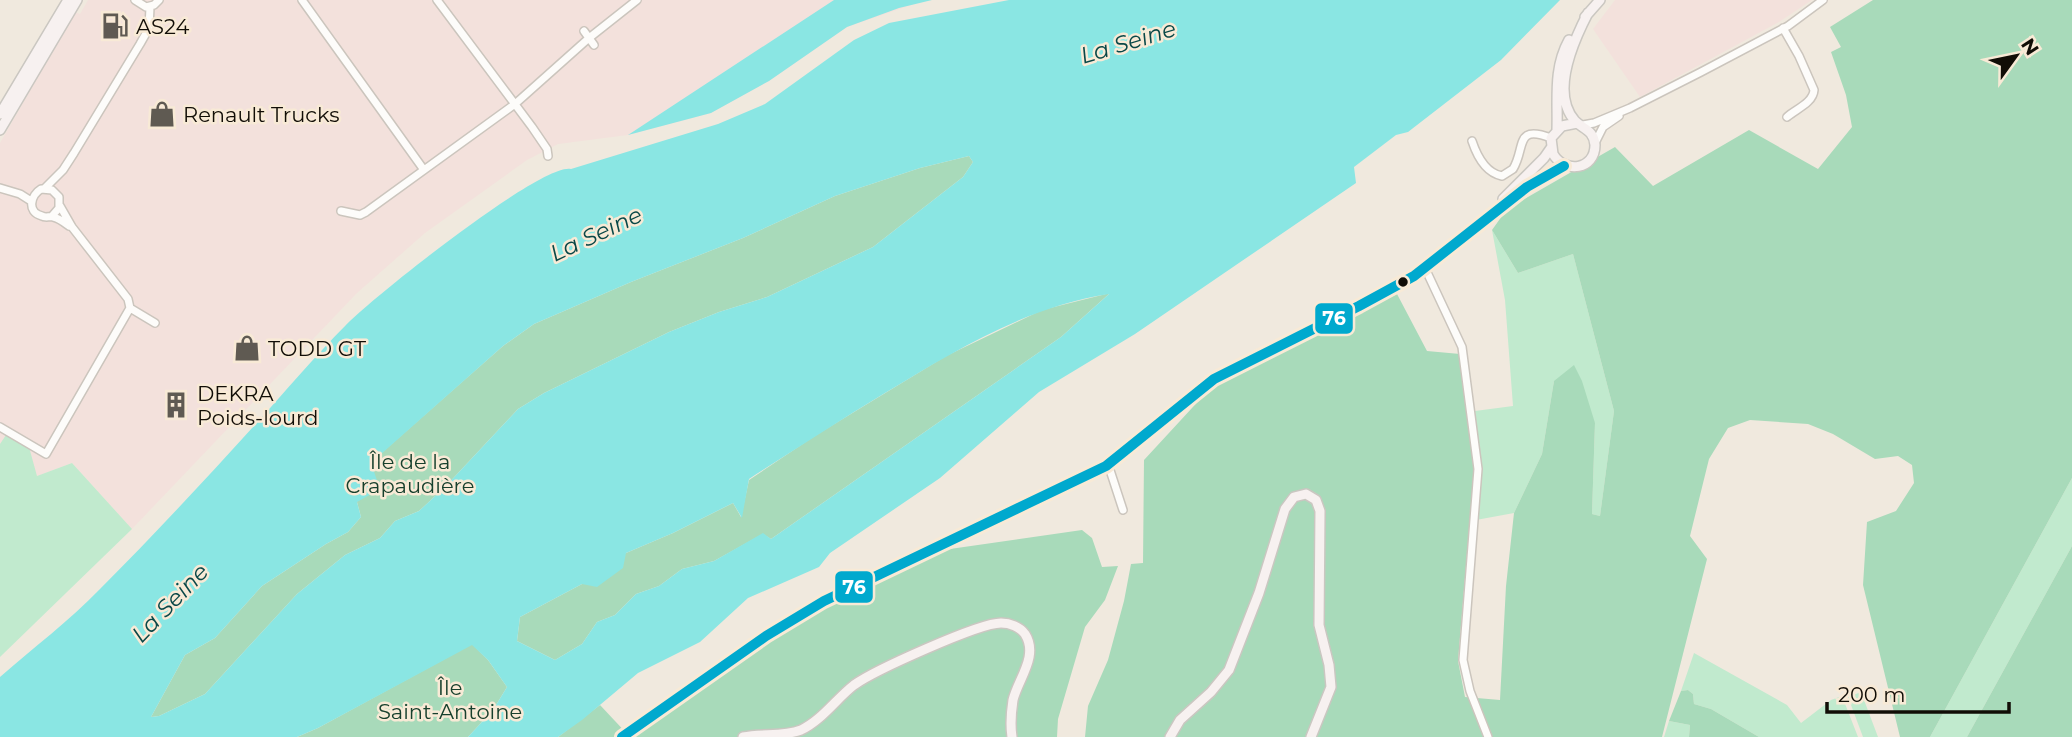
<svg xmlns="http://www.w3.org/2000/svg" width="2072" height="737" font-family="Montserrat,sans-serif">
<rect width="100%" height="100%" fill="#f0e9de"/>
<path fill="#f3e1dc" d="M88,0H926L847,27L769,81L711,113L628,135L558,144L527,160L425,233L357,293L132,529L72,463L32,478L0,512V143L75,12L80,14Z
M1615,0H1812L1779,22L1640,97L1593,29Z"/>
<path fill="#c1eace" d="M1492,230L1518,273L1573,254L1614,411L1600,516L1592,514L1595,423L1554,381L1542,454L1514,513L1476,520L1481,470L1475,411L1513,406L1505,300Z
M6,435L29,447L37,476L72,463L132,529L0,657V444Z
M2072,478V546L1967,737H1930Z
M1694,653L1787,705L1801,723L1831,700L1842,696L1858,737H1759L1711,709L1694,704L1693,694L1688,690L1681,691Z
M1861,692L1878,737H1863L1848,697Z
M1669,721L1690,725L1689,737H1664Z"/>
<path fill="#a8daba" d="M1873,0H2072V478L1930,737H1900L1863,585L1867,522L1896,511L1914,483L1912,465L1898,456L1875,459L1833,434L1808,424L1750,420L1728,428L1709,459L1690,536L1707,559L1662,737H1085L1088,706L1108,660L1124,601L1131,564L1143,563L1144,460L1216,382L1397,294L1427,351L1460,354L1474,470L1458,661L1465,697L1500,700L1506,586L1514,513L1542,454L1554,381L1574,365L1582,381L1595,423L1592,514L1600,516L1614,411L1573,254L1518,273L1492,230L1507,209L1615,147L1653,186L1749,130L1818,169L1852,127L1846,95L1831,52L1841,47L1830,27Z
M969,156L973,162L963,177L873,247L767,297L719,312L669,332L544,393L518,409L445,487L419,511L395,521L380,538L345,555L297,594L205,694L159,716L151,717L185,655L215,638L262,586L326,544L348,532L361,517L357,502L370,463L503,346L534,324L631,282L743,238L835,196L920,168Z
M1110,293L1061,337L771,539L763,534L714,561L682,569L659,586L636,594L615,615L597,622L582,644L555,660L517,641L520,617L582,584L626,553L673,533L733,503L741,517L749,480L813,437L946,356L1042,310Z
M1082,530L1092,538L1102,567L1118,566L1105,600L1085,627L1058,719L1057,737H632L836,597L929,552Z
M2072,546V737H1967Z
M472,644L488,660L507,687L493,710L468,737H297L318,728Z
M1688,690L1693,694L1694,704L1711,709L1759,737H1689L1690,725L1669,721L1681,691Z
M600,705L630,737H558Z"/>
<path fill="#8ae6e3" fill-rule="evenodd" d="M834,0H932L899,8L847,27L769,81L711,113L628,135Z
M1009,0H1560L1501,60L1408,132L1396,135L1354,167L1356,183L1135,334L1039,392L940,478L830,553L819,567L748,598L700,642L638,673L582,720L558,737H468L493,710L507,687L488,660L472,645L318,728L297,737H0V677C33,648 69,621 100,589C152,537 203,482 253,427C284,393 314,357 346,325C372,298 542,162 571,169L718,124L765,104L854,40L889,23ZM969,156L973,162L963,177L873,247L767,297L719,312L669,332L544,393L518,409L445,487L419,511L395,521L380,538L345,555L297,594L205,694L159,716L151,717L185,655L215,638L262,586L326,544L348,532L361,517L357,502L380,489L371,463L503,346L534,324L631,282L743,238L835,196L920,168ZM1109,294L1061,337L771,539L763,533L714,561L682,569L659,586L636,594L615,615L597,622L582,644L555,660L517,641L520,617L582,584L597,587L623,568L626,553L673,533L733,503L742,518L749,479C794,450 839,421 885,393C954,351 1028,306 1109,294Z"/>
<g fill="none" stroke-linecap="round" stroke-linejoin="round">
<g stroke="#cbc5bd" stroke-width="10">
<path id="minor" d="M135,0L146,7L154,5L159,0
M302,0L424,170
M437,0L532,127L547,149L548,156
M1783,28L1799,56L1814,90C1813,103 1796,109 1787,117
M584,31L594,45
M1583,125L1594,123L1630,108L1701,72L1788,26L1823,0
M1472,141C1477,156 1486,173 1502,176L1513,169C1526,148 1514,124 1551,138
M1595,143L1603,127L1619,116
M0,188L20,194L31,201
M45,188L63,170L74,153L140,44L149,28L150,7
M341,211L360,215L366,212L515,104L589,38L637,0
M52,216L59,208V197L52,190L41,189C31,195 26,212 42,216C45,218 50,216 53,217C59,218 65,223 69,226
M1425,268L1462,347L1478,469L1463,660L1470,691L1488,737
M130,308L155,323
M0,427L46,454L130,308L128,299L72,227L60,206
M1108,464L1123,510"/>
</g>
<g stroke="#cac7c1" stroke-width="12">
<path id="major" d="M1585,17L1600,0
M0,114L68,0
M1577,123L1562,126L1551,138L1553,154C1565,174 1595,170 1595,145C1594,130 1583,129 1575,121C1550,93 1574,40 1588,13
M0,130L77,0
M1557,130C1558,98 1553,69 1569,40
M1503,199L1544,158L1551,148
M622,737L766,636L824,601L1106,466L1214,379L1359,306L1414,276L1527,187L1564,166
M743,737C763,733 783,737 801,730C822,720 836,699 854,685C875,670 979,623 1001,623C1010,623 1020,627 1025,634C1039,656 1018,679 1013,700C1011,713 1010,724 1012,737
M1170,737L1180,720L1211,692L1229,670L1259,593L1285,509L1294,497L1306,494L1316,500L1320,511L1319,625L1329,665L1331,687L1311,737"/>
</g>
<use href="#minor" stroke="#fdfcfa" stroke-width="7"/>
<use href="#major" stroke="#f7f1f0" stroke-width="9"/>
<g stroke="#f8ead6" stroke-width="16">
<path id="bus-1" d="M622,737L766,636L824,601L1106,466L1214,379L1359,306L1414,276L1527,187L1564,166"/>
</g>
<use href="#bus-1" stroke="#00a9ce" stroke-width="10"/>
</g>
<defs>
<g id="fuel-bare" transform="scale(2.1)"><path d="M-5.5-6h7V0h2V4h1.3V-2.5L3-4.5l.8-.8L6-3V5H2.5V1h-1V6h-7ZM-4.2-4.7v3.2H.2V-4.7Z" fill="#5f5a52" stroke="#f8ead6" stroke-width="2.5" paint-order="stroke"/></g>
<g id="shop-bare" transform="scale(2.1)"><path d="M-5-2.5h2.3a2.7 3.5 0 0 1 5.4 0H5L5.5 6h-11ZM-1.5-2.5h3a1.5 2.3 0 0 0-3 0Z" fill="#5f5a52" stroke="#f8ead6" stroke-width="2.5" paint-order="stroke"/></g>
<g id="building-bare" transform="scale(2.1)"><path d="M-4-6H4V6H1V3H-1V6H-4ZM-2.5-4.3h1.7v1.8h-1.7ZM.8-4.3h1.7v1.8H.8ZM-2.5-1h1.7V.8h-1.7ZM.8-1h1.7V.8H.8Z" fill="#5f5a52" stroke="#f8ead6" stroke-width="2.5" paint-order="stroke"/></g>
</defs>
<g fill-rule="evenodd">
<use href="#fuel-bare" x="115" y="26"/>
<use href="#shop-bare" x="162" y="114"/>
<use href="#shop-bare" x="247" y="348"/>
<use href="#building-bare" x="176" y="405"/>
</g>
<circle fill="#110d06" stroke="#f8ead6" stroke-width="2.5" cx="1403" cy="282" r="6"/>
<g text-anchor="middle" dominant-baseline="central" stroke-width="5" stroke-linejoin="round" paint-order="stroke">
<g font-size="21" fill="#110d06" stroke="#f8ead6" text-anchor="start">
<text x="136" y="26">AS24</text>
<text x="183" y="114">Renault Trucks</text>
<text x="268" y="348">TODD GT</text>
<text x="197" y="393">DEKRA<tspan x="197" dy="24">Poids-lourd</tspan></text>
</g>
<g font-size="21" fill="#17402d" stroke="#f8ead6">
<text x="410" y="461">Île de la<tspan x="410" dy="24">Crapaudière</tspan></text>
<text x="450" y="687">Île<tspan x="450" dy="24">Saint-Antoine</tspan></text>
</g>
<g font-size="23" font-style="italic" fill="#094848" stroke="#f8ead6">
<text transform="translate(1128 42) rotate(-17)">La Seine</text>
<text transform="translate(596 234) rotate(-25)">La Seine</text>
<text transform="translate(170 603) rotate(-46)">La Seine</text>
</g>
</g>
<g stroke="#f8ead6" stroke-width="2.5">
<rect x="1314" y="302" width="40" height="33" rx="7" fill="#00a9ce"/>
<rect x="834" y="570" width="40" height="34" rx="7" fill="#00a9ce"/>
</g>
<g font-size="19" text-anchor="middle" font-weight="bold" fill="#fff">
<text x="1334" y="325">76</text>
<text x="854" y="594">76</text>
</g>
<g transform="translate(2016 56) rotate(57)" stroke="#f8ead6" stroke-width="5" paint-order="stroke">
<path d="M0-5L12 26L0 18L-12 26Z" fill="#110d06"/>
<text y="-10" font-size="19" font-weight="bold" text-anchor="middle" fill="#110d06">N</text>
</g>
<path d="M1827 702v10h182v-10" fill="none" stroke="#110d06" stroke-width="3.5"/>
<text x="1838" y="702" font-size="21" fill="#110d06" stroke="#f8ead6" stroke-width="5" paint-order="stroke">200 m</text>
</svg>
